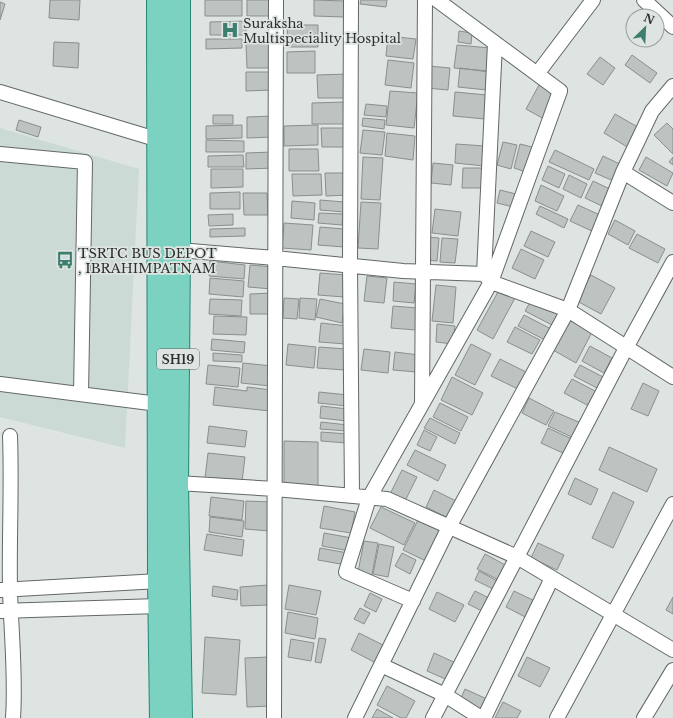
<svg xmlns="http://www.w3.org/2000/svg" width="673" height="718" font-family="'Libre Baskerville',serif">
<rect width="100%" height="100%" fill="#dee4e2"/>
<path fill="#cbdad5" d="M0,128L139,169L125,448L0,417Z"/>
<path fill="#bdc3c1" stroke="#898f8d" d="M50,0H80L79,20L49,18Z
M205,0H242V16H205Z
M247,0H273V16H247Z
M314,0L346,1L345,17L314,16Z
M361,0H387L386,7L360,4Z
M0,2L5,4L0,20Z
M246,21V35H210V22Z
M287,25H318V47H288Z
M459,31L472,33L471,44L458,42Z
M388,36L416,39L413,59L386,56Z
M206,39H242V48L206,49Z
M54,42L79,43L78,68L53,66Z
M246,44H270V68H247Z
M457,45L491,48L489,71L454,68Z
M315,51V73H287V52Z
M632,55L657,73L650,83L625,65Z
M600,57L615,68L603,85L587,74Z
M388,60L414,63L411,88L385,85Z
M429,66L450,68L448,90L427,88Z
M460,68L489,72L487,90L458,87Z
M246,72H271V90L246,91Z
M348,74L349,98H318L317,75Z
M539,85L557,95L544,119L526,109Z
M390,91L418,93L414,128L386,125Z
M455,92L487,95L485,119L453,116Z
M345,102V124H312V103Z
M366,104L387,106L386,117L364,115Z
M615,114L641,129L629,148L604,133Z
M213,115H233V124H213Z
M273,116V137L247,138V117Z
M363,118L385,120L384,129L362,126Z
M19,120L41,127L38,137L16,130Z
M667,123L673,129V154L654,135Z
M242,125V138L206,139V126Z
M318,125V145L284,146V126Z
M321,128H348V147H322Z
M363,130L385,132L382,155L360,153Z
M387,133L415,136L413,160L385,156Z
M206,140L244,141V152H206Z
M503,142L517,145L511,169L497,165Z
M456,144L485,146L484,166L455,163Z
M520,144L532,147L526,172L514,168Z
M289,149H318L319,171H289Z
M555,150L594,169L589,180L549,162Z
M273,152L274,168L246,169V153Z
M243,155L244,167H208V156Z
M603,156L624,166L616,182L595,173Z
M363,157L383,158L380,200L361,199Z
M646,157L673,173L667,186L639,170Z
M673,157V165L669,162Z
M433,163L453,165L451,185L431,183Z
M548,166L565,174L559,188L542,180Z
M463,168H486V188H462Z
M211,169H243V187L211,188Z
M325,173H349V195L326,196Z
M292,174H321L322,195L293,196Z
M569,175L587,184L581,198L563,189Z
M593,181L614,191L606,208L585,198Z
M541,185L564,196L557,211L535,201Z
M500,190L520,195L517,208L497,203Z
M240,192V209H210V193Z
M243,193H267L268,215H244Z
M320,200L344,202V212L320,210Z
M292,201L315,203L314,220L291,218Z
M361,202L381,203L378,249L358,248Z
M578,205L602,216L594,232L570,221Z
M540,206L568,219L564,228L536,214Z
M435,209L461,212L458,236L432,233Z
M319,213L343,214L342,225L318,223Z
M233,214V225L209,226L208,215Z
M615,220L635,231L628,245L608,234Z
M284,223L313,225L311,250L282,248Z
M320,227L345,229L344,247L318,245Z
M245,228V236L210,237V229Z
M531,231L555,242L548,257L524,246Z
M637,234L665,249L658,263L629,248Z
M427,237L439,238L437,261L425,260Z
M442,238L458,239L455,263L440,262Z
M521,249L544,260L535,279L512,268Z
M210,261L245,265L244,279L209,276Z
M250,265L274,267L272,289L248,287Z
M320,273L346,275L344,297L318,295Z
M591,275L615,288L601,314L577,301Z
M367,276L387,278L384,303L364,301Z
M210,278L244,281L243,297L209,294Z
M394,282L416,284L414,303L393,301Z
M436,285L456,287L453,323L432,321Z
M499,290L515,298L493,339L477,330Z
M273,293V314H250V294Z
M284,298L299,299L297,319L283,318Z
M300,298L317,299L315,320L299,318Z
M210,299L242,300L241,316L209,314Z
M320,299L345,304L342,323L316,317Z
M532,299L558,313L552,325L525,311Z
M393,306L418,308L416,330L391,328Z
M524,315L551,329L545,340L518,326Z
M214,316L247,317L246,335L213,334Z
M569,320L592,332L576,363L553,350Z
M321,323L348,326L346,344L319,342Z
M437,324L455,326L453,344L436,342Z
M515,327L540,340L532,354L507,342Z
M212,339L245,342L244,353L211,350Z
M288,344L316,347L314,368L286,365Z
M471,344L491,354L475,385L455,375Z
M590,346L612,358L604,373L582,361Z
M319,347L347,349L345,370L317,368Z
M364,349L390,352L388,373L361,370Z
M395,352L419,355L417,372L393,370Z
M213,353L242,355V362L213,361Z
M500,359L528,373L520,390L491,376Z
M243,363L272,366L270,386L241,383Z
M208,365L240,368L238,387L206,384Z
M580,365L603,377L597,388L574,376Z
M452,377L483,393L472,415L441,400Z
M572,379L597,392L589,406L564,393Z
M643,383L659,391L648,416L631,409Z
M215,387L247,391V387L272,390L270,411L213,405Z
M319,392L348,395L347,406L318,403Z
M529,398L554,411L546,425L522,413Z
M440,403L468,417L461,431L433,417Z
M321,406L348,409L347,421L320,418Z
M555,412L581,423L574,438L548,426Z
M430,418L460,433L455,444L424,428Z
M321,422L348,425L347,431L320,429Z
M209,426L247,431L245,447L207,443Z
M548,428L572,439L565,454L541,443Z
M424,430L437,437L430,451L417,445Z
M321,432L348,434L347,443L321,441Z
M284,441L318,442V486L284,485Z
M609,447L657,469L647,492L599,470Z
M415,450L446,465L438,481L407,465Z
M208,453L245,457L242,482L205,478Z
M402,470L417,477L404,503L389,496Z
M575,478L598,489L591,505L568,494Z
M434,490L458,502L450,519L426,507Z
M613,492L634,502L613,548L592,538Z
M211,497L244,501L242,520L209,516Z
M246,501L271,502L269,531L245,529Z
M324,506L355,512L351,533L320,528Z
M381,507L415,523L404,545L370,528Z
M210,517L244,521L242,537L209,532Z
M419,518L444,530L428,562L403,550Z
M324,533L352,538L350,551L322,546Z
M207,534L244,540L242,556L204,550Z
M364,541L378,543L372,575L358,572Z
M538,543L564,555L557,570L531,558Z
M379,544L394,547L388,577L373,574Z
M320,548L348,553L346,565L318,560Z
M402,553L416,560L410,574L395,566Z
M485,554L509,567L501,581L477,569Z
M479,571L501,583L497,591L475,580Z
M268,585L269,605L241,606L240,587Z
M289,585L321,591L316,615L285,609Z
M213,586L238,590L237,600L212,596Z
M475,591L493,600L486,613L468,604Z
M514,591L537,602L529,619L506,607Z
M437,592L464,605L455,622L429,609Z
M370,593L382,599L376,612L364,606Z
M673,597V614L666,610Z
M360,608L370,613L364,624L354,619Z
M288,612L318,618L315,639L285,633Z
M359,633L385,646L376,663L351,650Z
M205,637L240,640L236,695L202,693Z
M319,638L326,639L321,663L315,662Z
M291,639L314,643L311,661L288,657Z
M434,653L458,664L450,681L427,671Z
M269,657L271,706L247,707L245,658Z
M527,657L550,668L540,687L518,676Z
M387,686L415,701L406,718H401L377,705Z
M465,689L489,700L484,711L460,700Z
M503,702L521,711L517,718H495Z
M377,709L393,718H372Z"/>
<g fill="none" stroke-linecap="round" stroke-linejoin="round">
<g stroke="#636866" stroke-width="16">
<path id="minor" d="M351,0L350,265L352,496
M644,0L673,27
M537,74L593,0
M0,92L159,140
M0,154L85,162L81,394
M623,172L673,203
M179,250L275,258L403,271L484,274L491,282L568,310L673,377
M484,274L495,43
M0,384L166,405
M422,403L425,0
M10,436C12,488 9,538 10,590C11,632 16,675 13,718
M177,483L275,489L387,499L517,557L673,650
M0,590L159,581
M413,601L346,572L369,498L491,282L560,91L437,0
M0,611L159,606
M381,665L445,695L481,718
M274,718L276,0
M355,718L449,527L568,310L623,172L652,111L673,86
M433,718L626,348L673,262
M484,718L552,578
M557,718L673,504
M644,718L673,670"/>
</g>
<g stroke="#278673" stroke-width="24">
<path id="primary" d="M158,0L159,581L161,718
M179,0V250L177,483L181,718"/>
</g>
<use href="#minor" stroke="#fff" stroke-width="14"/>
<use href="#primary" stroke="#7bd2c1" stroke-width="22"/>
</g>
<defs>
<g id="hospital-bare" transform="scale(1.38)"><path d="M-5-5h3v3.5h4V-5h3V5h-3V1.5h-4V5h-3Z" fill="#3d7e6e" stroke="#dee4e2" stroke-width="2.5" paint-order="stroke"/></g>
<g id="bus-bare" transform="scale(1.38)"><path d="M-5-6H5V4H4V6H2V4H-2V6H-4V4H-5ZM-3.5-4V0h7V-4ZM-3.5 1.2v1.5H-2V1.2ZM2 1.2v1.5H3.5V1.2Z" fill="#3d7e6e" stroke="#dee4e2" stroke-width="2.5" paint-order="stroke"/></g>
</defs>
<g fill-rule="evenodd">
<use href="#hospital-bare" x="230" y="30"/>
<use href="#bus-bare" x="65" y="260"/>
</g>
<g text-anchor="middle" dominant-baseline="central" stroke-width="3.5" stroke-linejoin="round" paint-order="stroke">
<rect fill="#dee4e2" stroke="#636665" stroke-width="1" x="157" y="349" width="42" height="20" rx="3"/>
<g font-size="12" font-weight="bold" fill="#2e302f">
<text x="178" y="359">SH19</text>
</g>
<g font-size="13" fill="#2e302f" stroke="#dee4e2" text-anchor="start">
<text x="243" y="23">Suraksha<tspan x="243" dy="15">Multispeciality Hospital</tspan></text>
<text x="78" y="253">TSRTC BUS DEPOT<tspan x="78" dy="15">, IBRAHIMPATNAM</tspan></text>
</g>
</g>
<g transform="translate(645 28) rotate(24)"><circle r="19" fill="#dee4e2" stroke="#989c9a"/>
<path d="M0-3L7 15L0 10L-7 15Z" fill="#3d7e6e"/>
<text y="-6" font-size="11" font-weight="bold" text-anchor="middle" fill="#2e302f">N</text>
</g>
</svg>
